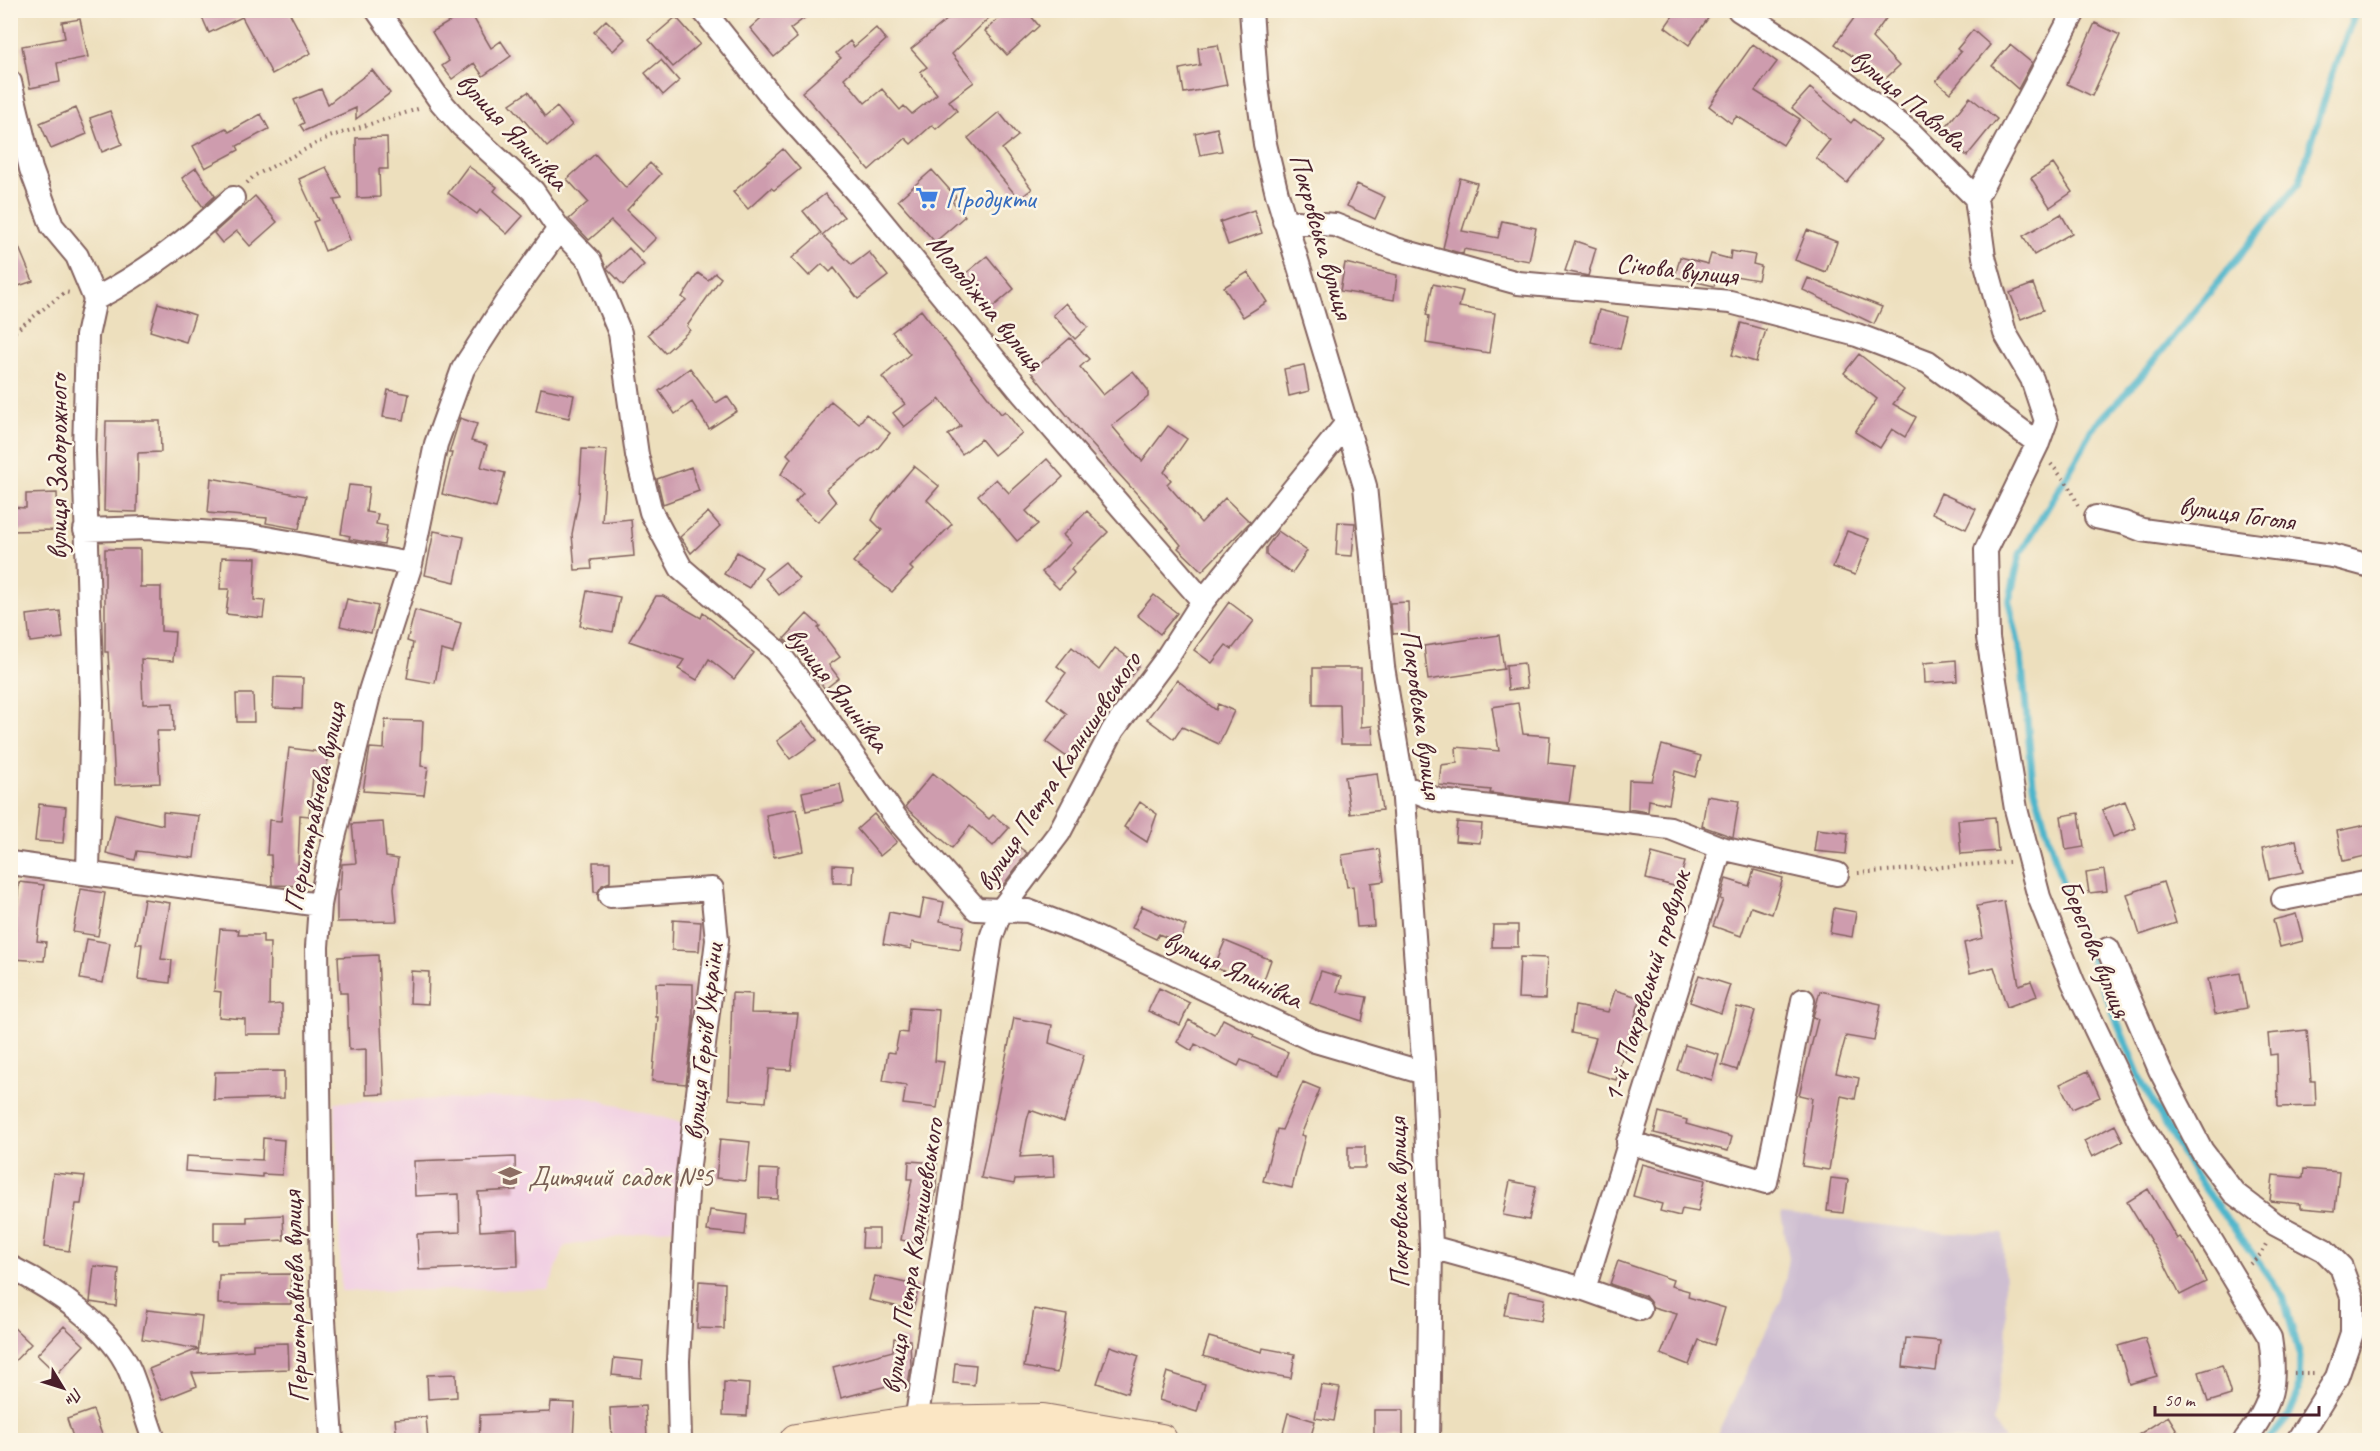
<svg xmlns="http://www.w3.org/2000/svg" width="2380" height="1451" font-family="Caveat,sans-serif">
<rect width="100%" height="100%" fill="#fcf5e5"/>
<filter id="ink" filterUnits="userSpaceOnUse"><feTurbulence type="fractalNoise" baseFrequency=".0167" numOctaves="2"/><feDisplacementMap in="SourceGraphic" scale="12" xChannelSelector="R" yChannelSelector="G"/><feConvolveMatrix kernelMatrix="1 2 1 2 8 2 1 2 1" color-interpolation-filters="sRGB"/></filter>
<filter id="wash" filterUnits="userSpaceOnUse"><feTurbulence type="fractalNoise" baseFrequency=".008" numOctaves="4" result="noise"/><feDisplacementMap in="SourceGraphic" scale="24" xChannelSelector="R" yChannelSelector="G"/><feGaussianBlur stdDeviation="1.35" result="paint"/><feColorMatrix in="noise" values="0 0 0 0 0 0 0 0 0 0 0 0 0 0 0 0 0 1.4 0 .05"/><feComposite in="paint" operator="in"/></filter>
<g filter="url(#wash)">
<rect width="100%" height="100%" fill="#eddfbd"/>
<path fill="#f1d0e3" d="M584,1096L686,1124L680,1227L565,1246L548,1289L341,1291L335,1102Z"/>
<path fill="#cebed1" d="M1781,1213L1946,1233L2003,1234L2007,1339L1993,1422L2005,1440H1714L1782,1298L1789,1258Z"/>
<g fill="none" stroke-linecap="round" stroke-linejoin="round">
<path stroke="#4db5cb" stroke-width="7" d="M2268,1440L2288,1417L2299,1391L2300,1357L2283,1296L2192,1171L2142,1083L2066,896L2033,783L2021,656L2009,602L2020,554L2079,455L2091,430L2139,379L2299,183L2332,75L2356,10"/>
</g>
<g id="blocks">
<path fill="#ce9cae" d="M199,10H288L311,53L272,74L242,17L209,33Z
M469,10L491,48L501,41L511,56L483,76L474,63L452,79L442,66L449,61L432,32Z
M770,10H815L790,29L797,38L774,57L750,28Z
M959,10H997L952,54L974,82L949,101L957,111L936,129L932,125L911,144L905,138L869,170L802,92L841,58L836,53L850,41L854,47L876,28L886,40L844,78L865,103L882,89L900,110L904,106L912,114L937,94L920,72L927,67L911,49Z
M1007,10H1026L1039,26L1007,55L985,31Z
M1677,10H1714L1689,45L1665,27Z
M1860,10H1892L1872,38L1899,66L1885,79L1835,44Z
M676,17L700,44L673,67L649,40Z
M80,19L88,57L57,63L60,82L30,88L22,46L65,38L62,22Z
M606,20L625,39L613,51L594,32Z
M2095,23L2120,35L2092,96L2067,84Z
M1973,30L1990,45L1950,93L1936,81L1961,52L1957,49Z
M1753,44L1777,62L1755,91L1800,119L1783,145L1737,116L1731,123L1709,106Z
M1218,45L1227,85L1184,93L1180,69L1200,65L1198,48Z
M2010,45L2032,63L2018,89L1992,66Z
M661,60L679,81L663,95L645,73Z
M372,70L390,93L356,119V108L304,131L300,125L304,123L294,100L321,89L328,104Z
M1810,88L1851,123L1854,119L1881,140L1847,183L1816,158L1830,140L1792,108Z
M528,92L545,117L557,107L572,125L547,147L510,104Z
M1970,97L1997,119L1967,156L1940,134Z
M76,108L87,134L51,149L40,123Z
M110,111L122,144L102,152L90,118Z
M999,112L1018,136L1002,149L1032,189L1019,199L968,138Z
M261,114L269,129L237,146L239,150L205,168L193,146L226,128L229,132Z
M1217,128L1222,151L1200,155L1195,133Z
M387,137L388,169H379L380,197L357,198L356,138Z
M783,149L800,169L774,190L771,188L748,209L733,192Z
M595,154L626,188L650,163L661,174L627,210L656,238L642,252L611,221L589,240L569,219L588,202L567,179Z
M2053,164L2072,192L2050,207L2031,178Z
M468,166L497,187L494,191L523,216L507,234L480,210L477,214L448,193Z
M326,167L342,199L334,200L350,240L325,251L313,222L318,220L299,179Z
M196,168L215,196L203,207L182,178Z
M932,170L956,197L952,201L965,216L935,242L898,200Z
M1460,178L1477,183L1462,231L1498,238L1502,221L1536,228L1529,261L1464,249L1463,254L1443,248Z
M1357,184L1385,197L1375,219L1347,206Z
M825,194L844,217L822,235L852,265L869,252L888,276L858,299L834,268L830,272L822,264L809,276L792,258L821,233L803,211Z
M255,196L277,222L250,246L237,231L222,243L214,233Z
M1254,210L1262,233L1228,245L1220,222Z
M2061,214L2072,233L2034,255L2023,236Z
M10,226L33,281L10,289Z
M1807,230L1837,242L1826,272L1795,260Z
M1575,241L1596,248L1588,276L1565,271Z
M629,248L644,265L623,285L607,268Z
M1731,251L1755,255L1753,264L1761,266L1758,280L1718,273L1714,286L1675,277L1680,257L1708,264L1711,254L1730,259Z
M987,256L1014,289L986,313L959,279Z
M1345,263L1397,275L1394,300L1340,291Z
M1248,272L1267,302L1243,317L1224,287Z
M698,273L708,280L715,273L721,278L687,326L690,330L665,353L648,334L686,300L682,297Z
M1808,278L1882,307L1874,324L1803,290Z
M1433,284L1463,291L1459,307L1495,313L1489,353L1426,343L1429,316L1426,315Z
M2033,284L2043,310L2021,319L2010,293Z
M158,303L195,315L186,342L150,331Z
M1066,303L1088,327L1075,339L1053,315Z
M921,310L1001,414L1005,411L1022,433L994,455L981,439L962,454L948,435L961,426L940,399L904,427L893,413L905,404L882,377L910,354L892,332Z
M1599,310L1628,317L1620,349L1591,342Z
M1741,323L1766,330L1756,362L1732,355Z
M1070,338L1089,359L1080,367L1103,395L1133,371L1148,390V397L1112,426L1142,461L1168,426L1187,439L1164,472L1171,480L1167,484L1201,523L1225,498L1250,522L1202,571L1178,548L1181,545L1159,518L1086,438L1031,372Z
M1859,354L1904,390L1893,404L1916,417L1905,437L1892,429L1880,448L1855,432L1877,399L1844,373Z
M1304,365L1309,391L1289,396L1284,369Z
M690,368L716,403L727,396L737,411L709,429L692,402L675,414L659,391Z
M541,388L574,395L569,418L536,411Z
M388,390L409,394L404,420L383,417Z
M831,401L859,424L866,414L890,433L878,448L826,489L836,502L818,522L795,502L803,493L781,474L791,458L787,454Z
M460,418L477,424L471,441L487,445L481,467L505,473L496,508L442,494L452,453H449Z
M106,421H160L161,452L138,453L137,512L104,511Z
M582,449L607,450L602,522L631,519L634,556L591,560L592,569L575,570L572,534L579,497Z
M1047,459L1063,477L1026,511L1038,524L1017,541L978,495L996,479L1009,493Z
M914,466L939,486L927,500L952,524L910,567L913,570L892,592L853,562L882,530L872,520L878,509Z
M691,467L699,491L663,504L657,479Z
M211,478L306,496L299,529L266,523L267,518L208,513Z
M349,485L369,487L366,512L378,514L376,524L387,526L384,545L349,539L350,536L341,534Z
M57,493L58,530L10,531V507L26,508V494Z
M1941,493L1976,509L1966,529L1932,513Z
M1087,511L1108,532L1071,569L1074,573L1059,589L1042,572L1071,543L1063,535Z
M708,512L720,526L691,553L680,537Z
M1338,522L1355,523L1352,556L1336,555Z
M434,531L464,537L455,582L425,575Z
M1278,531L1307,551L1292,573L1266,555V548Z
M1847,531L1869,539L1855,575L1833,567Z
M105,549H140V587H161V631L175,632L173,661L141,659L143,704L173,703L174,731H157L160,783L115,785L108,652H105Z
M737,552L762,567L749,588L724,574Z
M222,557L256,558L254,600L265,601L263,618L226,614L229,589H220Z
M785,562L799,579L779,595L765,578Z
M587,591L620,597L613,632L580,626Z
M1154,595L1177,613L1160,634L1137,615Z
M656,596H663L701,618L703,613L754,653L734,679L709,659L697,680L678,669L684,660L629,641Z
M347,599L378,606L371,633L340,626Z
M1229,602L1254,621L1232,649L1226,645L1212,663L1194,650Z
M1408,602L1409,633L1393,634L1390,603Z
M415,610L461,623L453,653L441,650L435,683L407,678L413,643L407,641Z
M60,611L63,638L30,642L27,615Z
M807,614L820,626L818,628L840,657L829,665L839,678L825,689L815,676L821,672L784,639Z
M1499,635L1504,669L1428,680L1424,646Z
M1072,647L1099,670L1115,648L1139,665L1093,729L1096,731L1074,762L1046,742L1067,714L1047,698L1066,673L1057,666Z
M1956,660L1957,681L1925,683L1924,663Z
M1524,663L1527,688L1508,690L1506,665Z
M1313,668H1361V727L1372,726L1373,744H1341L1340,705H1313Z
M274,677L303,678L302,709L273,708Z
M1177,680L1216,710L1218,704L1234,711L1219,744L1182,727L1174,739L1147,719Z
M236,694H253L254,722H237Z
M1518,703L1523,734L1550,736L1548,763L1574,766L1569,803L1490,793L1491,790L1439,785L1441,765L1457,763L1456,747L1499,751L1492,707Z
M385,720L423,721L421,766L428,767L424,795L363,791L370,748L384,749Z
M803,722L817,740L790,759L777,741Z
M1662,745L1701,756L1695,777L1675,771L1669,804L1649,800L1648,812L1628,809L1629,780L1652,781Z
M289,748L329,753L325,778L313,776L309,816L300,815L298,864L304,863L305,886L272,885L271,855H267L269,820L281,821Z
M933,773L989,819L993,815L1009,828L993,846L970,826L952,848L905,807Z
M1377,773L1382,810L1350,814L1345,777Z
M840,784L844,803L806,811L802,792Z
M1707,796L1739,801L1733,837L1702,826Z
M2125,801L2136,828L2113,837L2102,810Z
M1140,802L1157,814L1147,842L1124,827Z
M39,804L66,807L63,843L35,841Z
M796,809L804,851L774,857L766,815Z
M163,812L199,816L194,858L137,851L135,860L106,853L115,814L163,825Z
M2079,813L2084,847L2066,850L2061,816Z
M874,814L897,842L880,856L857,829Z
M1995,817L1998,851L1961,854L1958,820Z
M383,822L386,857L398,859L394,888L397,921L337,922V891L340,890L342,864L356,863L352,824Z
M1457,822L1482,824L1480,843L1455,841Z
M2370,824V855L2343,861L2337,831Z
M1817,829L1848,833L1846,854L1814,851Z
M2296,840L2303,872L2269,879L2262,848Z
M1015,844L1027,853L1001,888L989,879Z
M1379,849L1384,881L1371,883L1374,926L1357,927L1353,886L1347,887L1342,855Z
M1652,853L1685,862L1678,887L1646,879Z
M593,862H610V882L602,885L598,892H594Z
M833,865L853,866L852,883H833Z
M1754,870L1783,878L1772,914L1751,907L1741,936L1713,926L1723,900L1720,899L1726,879L1749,886Z
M2104,870L2107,891L2089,893L2086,873Z
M19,882L44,885L37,941L46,942L44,961L13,959Z
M2163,882L2176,923L2140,935L2127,894Z
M81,889L105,893L98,936L73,932Z
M924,898L944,902L940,921L964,926L960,950L912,942L911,949L883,944L889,912L920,918Z
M144,899L170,903L161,959L172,960L170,983L138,979L142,944H136Z
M2004,901L2019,985L2031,981L2037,996L2007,1007L1994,967L1970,973L1964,943L1983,938L1977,906Z
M1142,906L1186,926L1179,943L1159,934L1156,939L1132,928Z
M1834,908L1856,912L1852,937L1830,933Z
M2296,914L2303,941L2280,947L2273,920Z
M673,920L701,922L699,951L672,950Z
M1493,925H1518V947H1492Z
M220,929L239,930L238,935H263V943H270L269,1005L282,1004V1034H245V1019L219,1017L221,992L214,991Z
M87,939L110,943L103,983L80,979Z
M1225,941L1271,960L1263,982L1244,975L1242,979L1214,967Z
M378,955L384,1094L366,1095V1049L349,1050L347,993H340L338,957Z
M1520,957L1547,958L1545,999L1518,998Z
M411,971L429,972L428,1004L410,1003Z
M1321,971L1341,977L1337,992L1367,997L1362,1021L1310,1003Z
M2240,973L2247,1008L2215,1014L2208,979Z
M1699,975L1730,985L1721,1013L1690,1002Z
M656,983L693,984V1023L686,1084L652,1081L658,1017H656Z
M1159,988L1190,1003L1180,1025L1148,1011Z
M1615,990L1641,998L1635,1016L1645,1019L1640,1037L1629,1034L1616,1080L1586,1071L1596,1038L1571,1033L1575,1006L1608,1012Z
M1820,991L1881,1004L1874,1041L1846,1036L1836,1073L1859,1078L1855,1099L1841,1096L1829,1170L1802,1166L1812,1098L1799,1095L1818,1019L1813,1017Z
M732,993L752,994L751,1013L798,1014L791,1070L769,1069L766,1102L729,1099Z
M1737,1007L1755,1011L1737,1070L1722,1065Z
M909,1008L939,1010L935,1061L944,1062L937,1108L903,1104L906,1085L883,1081L888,1052L895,1053L899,1032L907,1033Z
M1014,1018L1052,1025L1049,1043L1084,1055L1064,1122L1030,1110L1027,1120L1020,1157L1053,1155L1054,1177L1015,1179L1014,1184L981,1178Z
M1223,1019L1254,1035L1253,1037L1288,1052L1279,1075L1241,1060L1238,1066L1195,1044L1192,1051L1177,1042L1189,1020L1215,1035Z
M2307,1030L2311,1081H2315L2316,1106L2278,1107L2277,1054L2270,1055L2268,1034Z
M1685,1045L1719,1055L1712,1080L1677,1070Z
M284,1071V1098L214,1100L215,1072Z
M2088,1071L2100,1097L2072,1109L2060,1084Z
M1303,1082L1320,1089L1301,1135L1305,1136L1292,1188L1263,1181L1277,1129L1282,1130Z
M1659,1112L1687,1120L1686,1124L1732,1137L1728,1151L1654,1133Z
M2115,1125L2123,1141L2092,1157L2084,1141Z
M263,1138L284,1140L282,1175L262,1174V1177L185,1171L186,1156L262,1160Z
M720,1139L750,1142L746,1181L716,1178Z
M1348,1147H1365V1168H1348Z
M515,1157L516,1190L478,1192L480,1231L517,1229L518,1266L419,1270L417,1234L460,1232L459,1194L415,1196L414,1161Z
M909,1161L937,1163L936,1190L924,1245L901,1240L912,1179H908Z
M1642,1164L1705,1180L1698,1212L1682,1209L1680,1216L1660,1211L1662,1204L1633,1196Z
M760,1169L779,1170L778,1199L759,1198Z
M2304,1169L2339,1172L2335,1211L2301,1208V1204L2270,1201L2273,1175L2303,1178Z
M53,1173L85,1176L81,1204H76L69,1251L44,1247Z
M1831,1178L1848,1180L1843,1213L1827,1211Z
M1510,1181L1536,1186L1529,1220L1503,1215Z
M2148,1189L2177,1239L2180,1237L2192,1252L2206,1282L2180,1295L2163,1261L2127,1202Z
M710,1210L747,1215L745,1235L707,1231Z
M283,1215L284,1240L219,1244V1241H214V1222H247V1217Z
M863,1229H879V1248H862Z
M1618,1261L1673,1280L1671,1286L1689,1291L1688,1297L1725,1308L1714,1345L1699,1340L1689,1365L1661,1354L1677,1314L1653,1307L1645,1296L1610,1284Z
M94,1266L119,1269L116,1306L90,1302Z
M291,1274V1304H218L219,1275Z
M875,1276L919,1286L913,1310L869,1300Z
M699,1281L725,1283L724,1329L697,1328Z
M1509,1292L1545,1299L1541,1321L1504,1315Z
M1034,1309L1067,1315L1057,1373L1024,1367Z
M147,1310L202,1316L198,1354L253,1350V1344L288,1343L289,1369L192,1373L197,1386L162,1400L149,1369L198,1349L142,1339Z
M10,1324L31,1344L10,1366Z
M64,1326L84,1345L57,1374L37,1355Z
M1209,1337L1262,1352L1263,1348L1295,1354L1291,1378L1260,1373L1203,1356Z
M894,1338L910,1340L911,1366L907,1390H894V1384L841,1398L833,1367L893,1351Z
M1906,1338L1940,1341L1936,1371L1903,1367Z
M2145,1338L2157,1376L2129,1384L2118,1346Z
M1110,1346L1139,1356L1127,1393L1097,1383Z
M614,1358L643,1361L641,1378L612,1375Z
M955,1363L976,1365L974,1385L953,1383Z
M2222,1365L2231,1395L2208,1402L2199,1372Z
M1167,1372L1205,1384L1197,1412L1159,1400Z
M456,1374L457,1397L428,1399L427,1375Z
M724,1382L749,1384L747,1416L723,1415Z
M1321,1385L1340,1388L1334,1421L1315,1418Z
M551,1402L575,1403L573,1440H479L480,1415L550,1412Z
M645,1406L647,1437L612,1439L610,1408Z
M93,1410L104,1440H74L67,1419Z
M1374,1410H1403V1440H1374Z
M1288,1413L1315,1421L1310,1440H1281Z
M2168,1416L2183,1440H2130Z
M426,1417L428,1440H397L395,1419Z"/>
</g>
</g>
<g filter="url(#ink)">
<use href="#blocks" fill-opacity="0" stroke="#83625e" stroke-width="1.5"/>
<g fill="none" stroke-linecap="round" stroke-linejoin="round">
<g stroke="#83625e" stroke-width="26">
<path id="street" d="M377,10L441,102L462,126L533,191L559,229L590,261L620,333L637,455L651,512L681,568L777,651L817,704L896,818L976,909L1028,911L1086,933L1315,1041L1424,1073
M703,10L777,103L868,205L1023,394L1203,601
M1251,10L1256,79L1265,144L1277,194L1365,486L1383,667L1403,786L1424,1073L1431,1247L1428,1440
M1739,10L1803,51L1911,133L1976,198
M2075,10L1976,198L1984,257L2005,333L2032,379L2046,421L2038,443L1986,550L1988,638L2016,809L2039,897L2073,982L2141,1124L2270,1338C2277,1383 2273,1403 2245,1440
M10,82L31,169L52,226L77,256L95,299L87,336L84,451L92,702L88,872
M1284,221L1335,225L1396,249L1518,283L1730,302L1857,335L1928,362L2038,443
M95,299C147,272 190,238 233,198
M2096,517L2124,523L2142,530L2333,556L2370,566
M85,530L146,528L255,536L411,564
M1403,786L1440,801L1670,828L1721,848L1837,874
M10,863L320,905
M610,896L712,889L717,940L688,1173L678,1361L680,1440
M2283,899L2370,882
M2108,949L2160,1070L2202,1151L2234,1193L2275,1224L2324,1250L2341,1267L2352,1297V1333L2337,1377L2298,1440
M1628,1142L1766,1182L1803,1000
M1431,1247L1584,1289L1640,1309
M10,1267C52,1288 112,1327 130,1371C139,1393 146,1418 154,1440
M1584,1289L1721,848
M916,1422L991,938L1001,910L1059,833L1113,730L1164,662L1203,601L1347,423
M332,1440L322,1290L317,947L320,905L329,858L370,691L411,564L436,444L463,369L505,304L559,229"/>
</g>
<g stroke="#83625e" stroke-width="34">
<path id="secondary" d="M796,1440L916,1422L1043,1420L1161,1440"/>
</g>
<path stroke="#83625e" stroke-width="4" stroke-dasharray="1.5 4.5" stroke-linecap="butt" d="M247,183L254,176L329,137L421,108
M10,335L65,292L70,293
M2051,464L2070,487L2079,507
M1858,873L2009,862
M2250,1264L2261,1254L2267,1242
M2294,1373H2316"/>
<use href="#street" stroke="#fff" stroke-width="22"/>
<use href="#secondary" stroke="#fbe6c4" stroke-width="32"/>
</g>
</g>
<defs>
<g id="supermarket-bare" transform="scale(1.8)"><path d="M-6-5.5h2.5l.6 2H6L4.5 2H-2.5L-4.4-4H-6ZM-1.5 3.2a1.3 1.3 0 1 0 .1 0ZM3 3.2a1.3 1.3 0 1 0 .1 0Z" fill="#3f7fe0" stroke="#fcf5e5" stroke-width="2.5" paint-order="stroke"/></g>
<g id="school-bare" transform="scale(1.8)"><path d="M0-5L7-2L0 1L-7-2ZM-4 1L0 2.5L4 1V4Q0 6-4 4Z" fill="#8d6e63" stroke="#fcf5e5" stroke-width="2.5" paint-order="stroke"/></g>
</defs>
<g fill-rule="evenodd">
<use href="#supermarket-bare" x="927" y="198"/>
<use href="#school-bare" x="510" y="1176"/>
</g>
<g text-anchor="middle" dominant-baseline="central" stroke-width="5" stroke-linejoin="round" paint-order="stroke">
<g font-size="28" fill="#4a1f2b" stroke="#fcf5e5">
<text transform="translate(1909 99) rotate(40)">вулиця Павлова</text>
<text transform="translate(513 131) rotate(47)">вулиця Ялинівка</text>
<text transform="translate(1322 236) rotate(74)">Покровська вулиця</text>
<text transform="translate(1677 269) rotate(6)">Січова вулиця</text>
<text transform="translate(986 302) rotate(51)">Молодіжна вулиця</text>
<text transform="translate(57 467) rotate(-90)">вулиця Задорожного</text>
<text transform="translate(2237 513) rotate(8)">вулиця Гоголя</text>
<text transform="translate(838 689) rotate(52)">вулиця Ялинівка</text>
<text transform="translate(1422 714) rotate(82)">Покровська вулиця</text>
<text transform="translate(1058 771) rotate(-57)">вулиця Петра Калнишевського</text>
<text transform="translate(314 807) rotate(-78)">Першотравнева вулиця</text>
<text transform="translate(2096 948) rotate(68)">Берегова вулиця</text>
<text transform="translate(1233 969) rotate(25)">вулиця Ялинівка</text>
<text transform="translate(1646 986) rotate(-73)">1-й Покровський провулок</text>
<text transform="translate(703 1042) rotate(-84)">вулиця Героїв України</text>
<text transform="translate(1398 1203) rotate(-91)">Покровська вулиця</text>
<text transform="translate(912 1256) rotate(-81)">вулиця Петра Калнишевського</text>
<text transform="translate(295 1297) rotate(-92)">Першотравнева вулиця</text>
</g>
<g font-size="28" fill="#366cbe" stroke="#fcf5e5" text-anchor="start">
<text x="945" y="198">Продукти</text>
</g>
<g font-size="28" fill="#785e54" stroke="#fcf5e5" text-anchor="start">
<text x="528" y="1176">Дитячий садок №5</text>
</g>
</g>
<rect width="2380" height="1451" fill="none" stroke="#fcf5e5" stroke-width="36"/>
<g transform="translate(63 1388) rotate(128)" stroke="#fcf5e5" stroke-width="4.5" paint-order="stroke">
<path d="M0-4.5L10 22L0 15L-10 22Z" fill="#4a1f2b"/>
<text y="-9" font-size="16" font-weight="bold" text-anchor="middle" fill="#4a1f2b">Пн</text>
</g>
<path d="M2155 1406v9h164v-9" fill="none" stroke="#4a1f2b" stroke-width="3"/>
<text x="2164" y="1406" font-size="18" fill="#4a1f2b" stroke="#fcf5e5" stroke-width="4.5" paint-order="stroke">50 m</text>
</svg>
